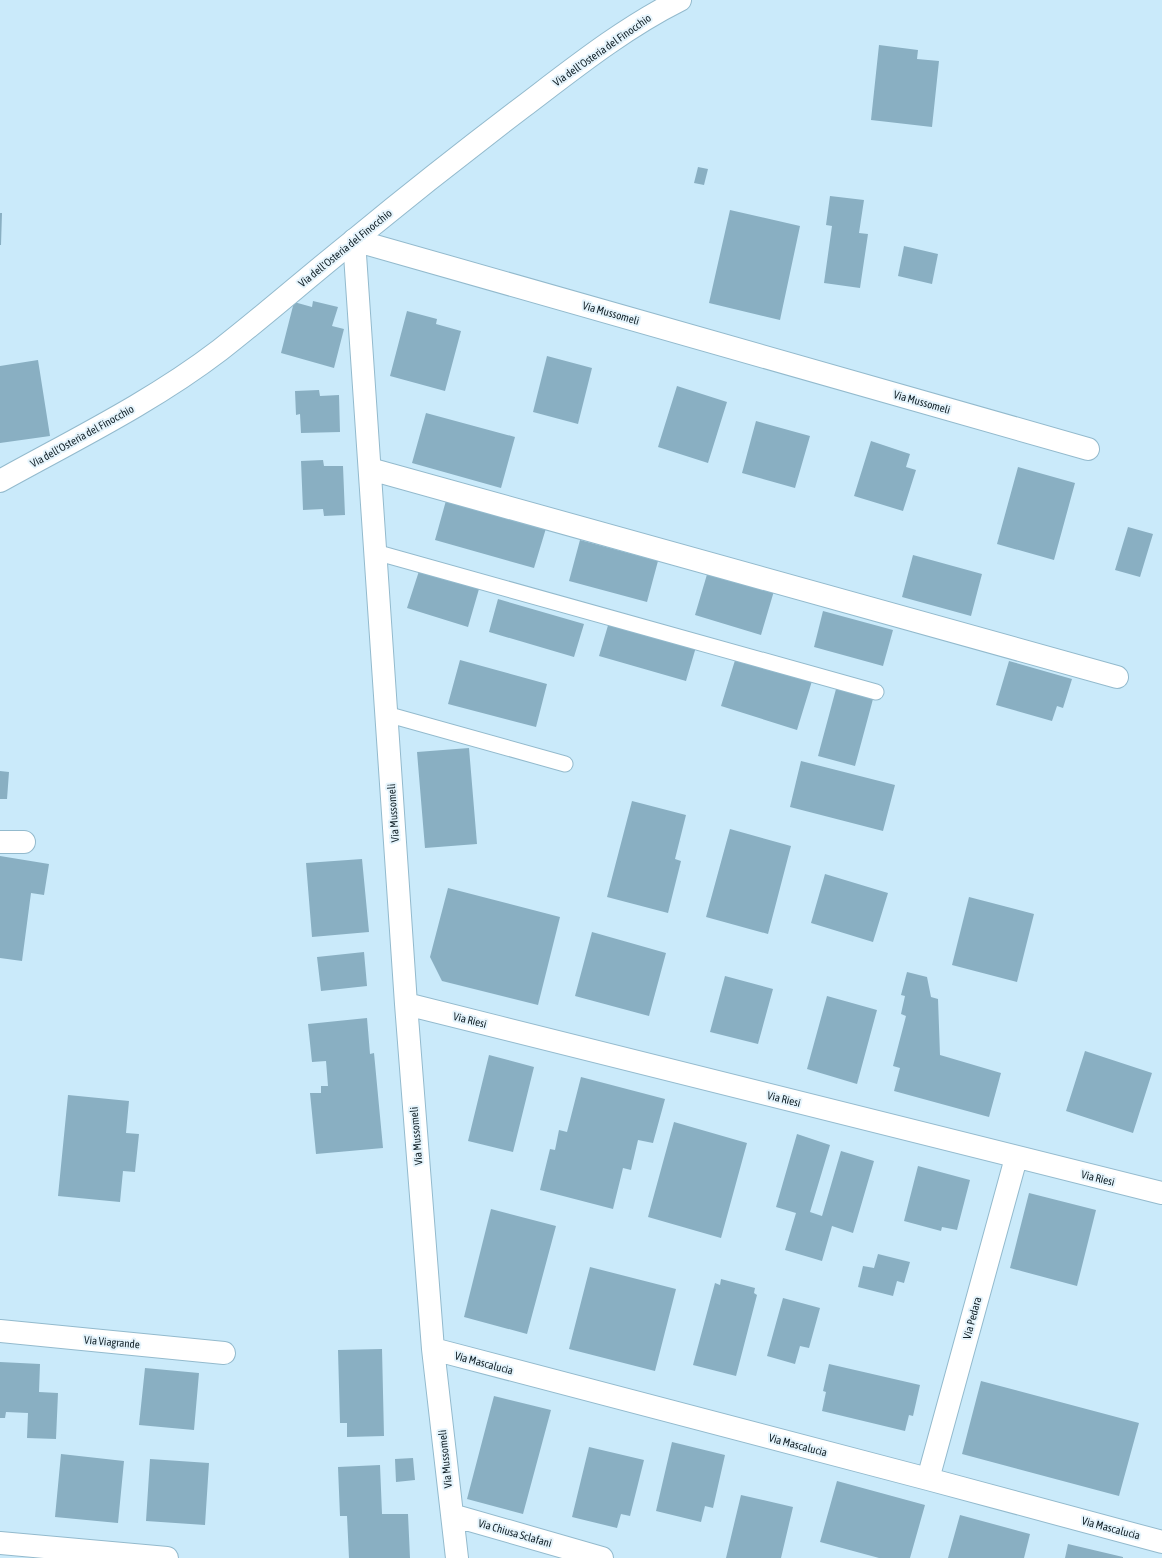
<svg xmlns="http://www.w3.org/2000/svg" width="1162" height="1558" font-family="'Asap Condensed',sans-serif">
<rect width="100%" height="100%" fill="#caeafa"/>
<path fill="#89afc2" d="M879,45L918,50L917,59L939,61L932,127L871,120Z
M698,167L708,169L704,185L694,183Z
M830,196L864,200L859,233L868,234L860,288L824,283L832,226L826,225Z
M730,210L800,226L780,320L709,303Z
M0,213H2L1,245H0Z
M904,246L938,254L932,284L898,276Z
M313,301L338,307L332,326L344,329L334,368L281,353L294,302L312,307Z
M407,311L437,319L436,324L461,331L445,391L390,376Z
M547,356L592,368L578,424L533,412Z
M38,360L50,436L0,443V366Z
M677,386L727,402L708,463L658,447Z
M319,390L320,396L339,395L340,432L301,433L300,414L296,415L295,391Z
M426,413L515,437L501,488L412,463Z
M756,421L810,436L795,488L742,473Z
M871,441L910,454L906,467L916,470L903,511L854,496Z
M323,460L324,466H343L345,515L324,516L323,509L303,510L301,461Z
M1018,467L1075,483L1054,560L997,544Z
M447,497L547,525L534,568L435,540Z
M1128,527L1153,534L1140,577L1115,570Z
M580,540L658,561L647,602L569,581Z
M913,555L982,574L971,616L902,597Z
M419,571L479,589L468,627L407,608Z
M708,571L774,591L761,635L695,615Z
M498,599L584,624L574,657L489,632Z
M823,611L893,630L883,666L814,647Z
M609,622L696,647L686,681L599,656Z
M736,657L812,681L797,730L721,706Z
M460,660L547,684L536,727L448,704Z
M1009,661L1072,679L1063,708L1057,706L1052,721L996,705Z
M836,689L873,699L855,766L818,756Z
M469,748L477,844L425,848L417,752Z
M801,761L895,785L883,831L790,807Z
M0,771L9,772L7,799H0Z
M632,801L686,815L675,859L681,861L668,913L607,897Z
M730,829L791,846L768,934L706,917Z
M0,856L49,864L44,895L31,893L22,961L0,958Z
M362,859L369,932L312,937L306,863Z
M825,874L888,893L873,942L811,923Z
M448,888L560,917L538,1005L442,981L430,957Z
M969,897L1034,914L1017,982L952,965Z
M592,932L666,953L649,1016L575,996Z
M364,952L367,986L321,991L317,957Z
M907,972L927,977L931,997L938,999L940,1055L1001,1073L989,1117L894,1091L900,1068L893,1066L906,1016L901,1014L905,996L901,995Z
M725,976L773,989L758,1044L710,1032Z
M827,996L877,1010L857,1084L807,1069Z
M367,1018L370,1054L374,1053L383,1148L316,1154L310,1093H321V1086H328L326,1061L312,1062L308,1024Z
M1085,1051L1152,1073L1133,1133L1066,1111Z
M489,1055L534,1067L513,1152L468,1141Z
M581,1077L665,1099L653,1143L638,1140L631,1170L623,1168L613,1209L540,1190L550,1149L555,1150L559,1130L567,1132Z
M68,1095L129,1101L126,1133L139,1134L135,1172L123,1171L120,1202L58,1196Z
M674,1122L747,1143L721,1238L648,1217Z
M797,1134L830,1145L810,1212L822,1216L841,1151L874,1161L853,1233L832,1226L822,1261L785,1250L796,1213L776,1207Z
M918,1166L970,1180L957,1230L942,1227L941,1231L904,1221Z
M1029,1193L1096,1210L1077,1286L1010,1268Z
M491,1209L556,1226L527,1334L464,1317Z
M878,1254L910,1262L904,1283L897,1281L893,1296L858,1287L863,1266L874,1268Z
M590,1267L676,1289L655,1371L569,1349Z
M721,1279L755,1288L754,1293L757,1295L736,1376L693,1365L715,1283L720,1285Z
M783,1298L820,1308L809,1348L800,1346L795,1364L767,1356Z
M382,1349L384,1436L347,1437V1423H340L338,1350Z
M0,1362L40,1364L39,1392L58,1393L56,1439L27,1438L28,1413L6,1412L5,1418H0Z
M829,1364L920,1385L913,1416L909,1415L905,1431L822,1411L826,1392L823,1391Z
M145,1368L199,1373L194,1430L139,1425Z
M981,1381L1139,1423L1119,1496L962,1454Z
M494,1396L551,1410L523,1514L467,1499Z
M672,1442L725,1455L713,1508L705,1506L701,1522L656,1511Z
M589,1447L644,1460L630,1516L621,1514L617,1528L572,1517Z
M61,1454L124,1461L118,1523L55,1517Z
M413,1458L415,1480L396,1482L395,1459Z
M150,1459L209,1463L205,1525L146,1521Z
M380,1465L382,1514H408L410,1558H349L347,1516H340L338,1467Z
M837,1481L925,1505L910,1558H879L820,1542Z
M741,1495L793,1507L781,1558H726Z
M960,1515L1030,1534L1024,1558H948Z
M1068,1544L1123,1557V1558H1065Z"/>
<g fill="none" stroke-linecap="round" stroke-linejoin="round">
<g stroke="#93bacd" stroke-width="17">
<path id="service" d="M375,552L876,692
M386,714L565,764"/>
</g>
<g stroke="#93bacd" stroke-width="24">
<path id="minor" d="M370,469L1117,677
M0,842H24
M406,1004L1162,1193
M0,1331L224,1353
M433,1349L928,1479L1162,1542
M928,1479L1016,1158
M452,1515L602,1558
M0,1543L167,1558
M457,1558L433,1349L406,1004L354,240L1088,449"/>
</g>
<g stroke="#93bacd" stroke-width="24">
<path id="tertiary" d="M0,481C74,440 152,402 220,350C265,315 308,277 353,241C409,195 466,150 524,106C574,68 624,28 680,0"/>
</g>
<use href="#service" stroke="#fff" stroke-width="15"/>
<use href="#minor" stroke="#fff" stroke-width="22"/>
<use href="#tertiary" stroke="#fff" stroke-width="22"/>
</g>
<g text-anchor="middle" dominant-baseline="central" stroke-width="4" stroke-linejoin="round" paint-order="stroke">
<g font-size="11" fill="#112027" stroke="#e5f4fc">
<text transform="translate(602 50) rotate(-35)">Via dell'Osteria del Finocchio</text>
<text transform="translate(345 248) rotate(-39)">Via dell'Osteria del Finocchio</text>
<text transform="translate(611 313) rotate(16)">Via Mussomeli</text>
<text transform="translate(922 402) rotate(16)">Via Mussomeli</text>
<text transform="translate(82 436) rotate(-29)">Via dell'Osteria del Finocchio</text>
<text transform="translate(393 813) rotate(-94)">Via Mussomeli</text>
<text transform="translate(470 1020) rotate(14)">Via Riesi</text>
<text transform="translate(784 1099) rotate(14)">Via Riesi</text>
<text transform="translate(416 1136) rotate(-95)">Via Mussomeli</text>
<text transform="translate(1098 1178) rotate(14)">Via Riesi</text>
<text transform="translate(972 1318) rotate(-75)">Via Pedara</text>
<text transform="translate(112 1342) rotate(5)">Via Viagrande</text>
<text transform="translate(484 1363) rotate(15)">Via Mascalucia</text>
<text transform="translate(798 1445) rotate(15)">Via Mascalucia</text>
<text transform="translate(445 1459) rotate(-96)">Via Mussomeli</text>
<text transform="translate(1111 1528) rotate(15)">Via Mascalucia</text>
<text transform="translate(515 1533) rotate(16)">Via Chiusa Sclafani</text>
</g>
</g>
</svg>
